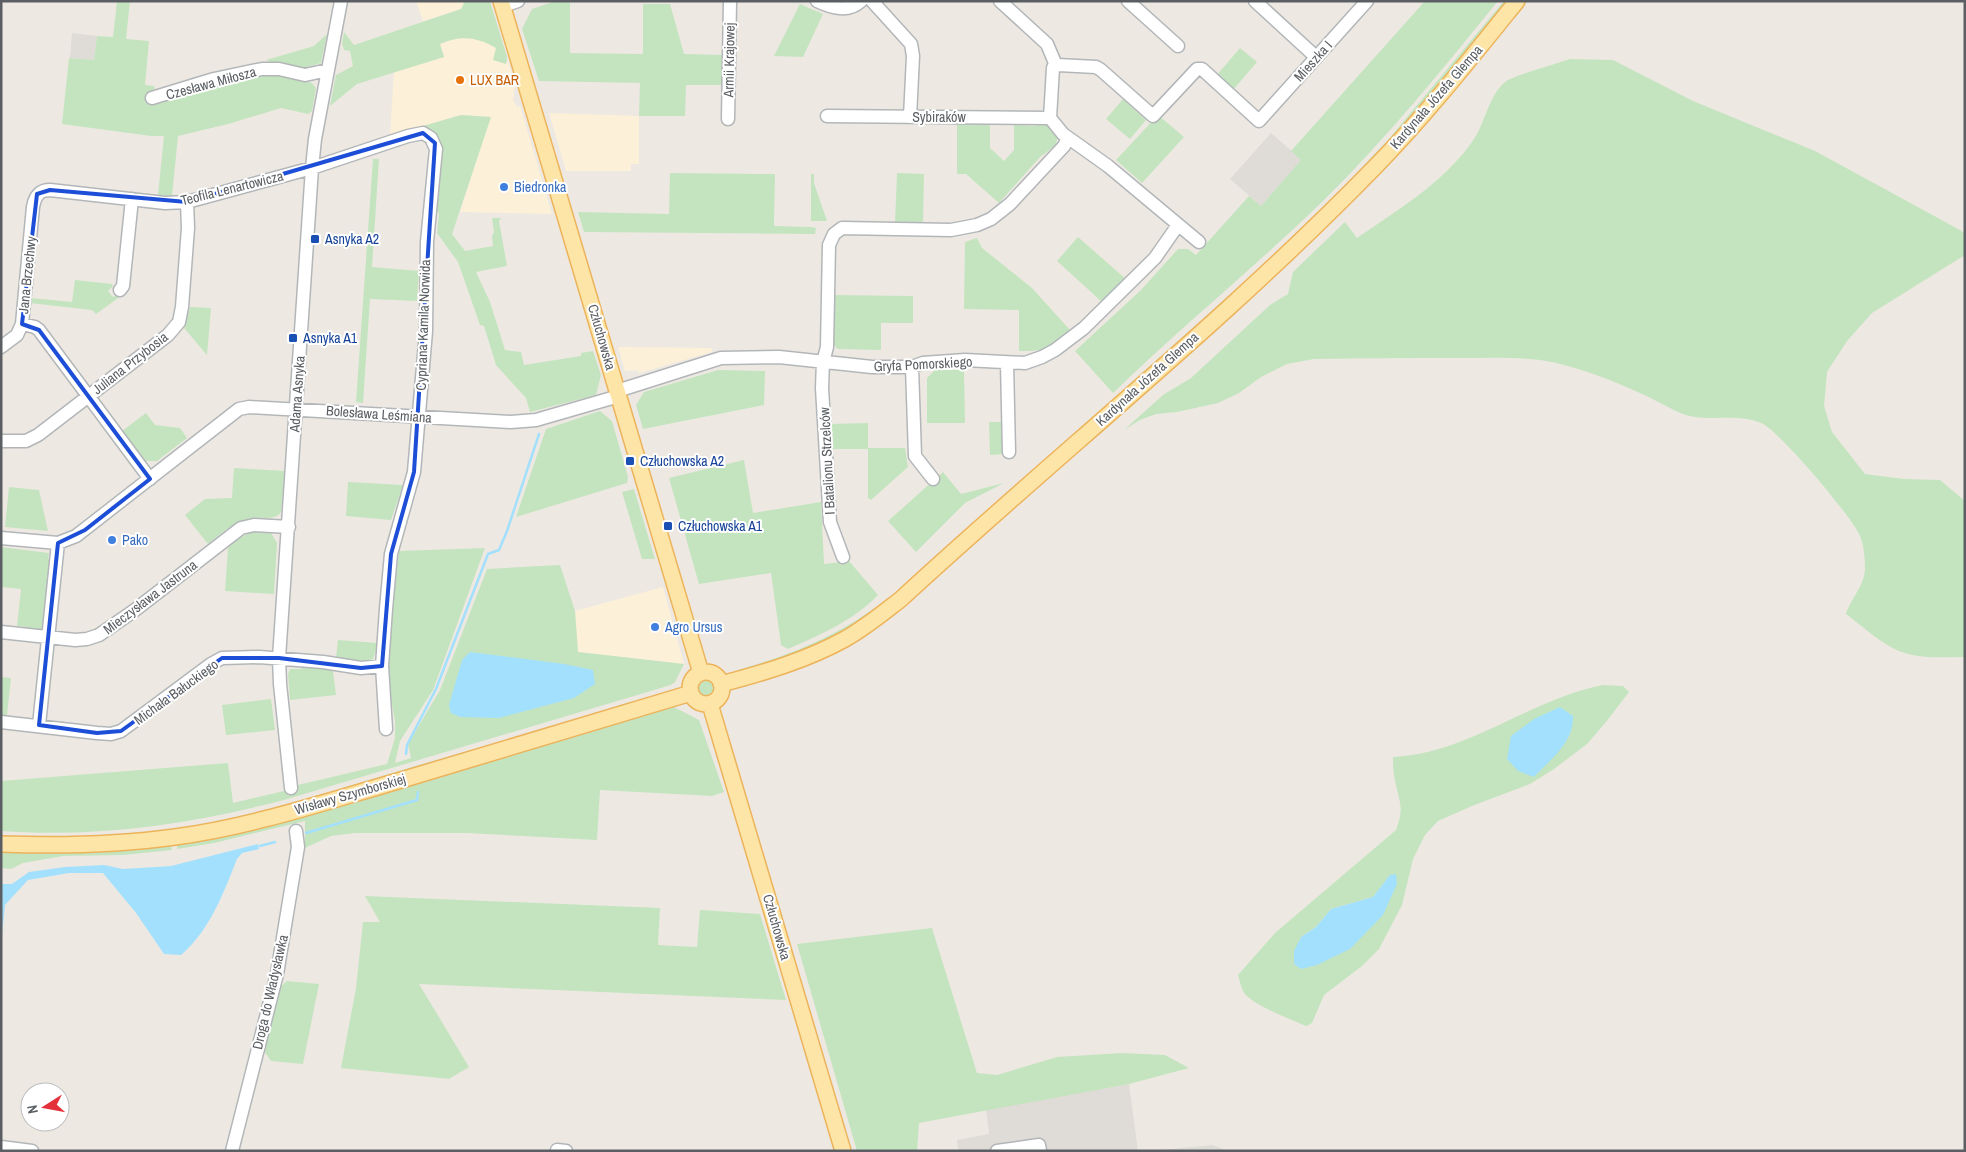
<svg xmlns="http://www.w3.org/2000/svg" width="1966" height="1152" font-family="'Archivo Narrow',sans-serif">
<rect width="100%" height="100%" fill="#ede9e2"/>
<path fill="#fdf0d8" d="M416,1H465L462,9L423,21Z
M464,37L482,40L496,48L506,64L508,61L515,85L513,100L517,107L520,106L552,214L460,212L490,117L461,115L390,136L394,72L444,57L440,44L451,40Z
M549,113L639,116V164H631V171H566Z
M618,347L712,348V352L639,373L638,370L625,371Z
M663,587L684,664L578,652L575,611Z"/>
<path fill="#dfdbd7" d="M72,33L97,36L94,60L70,58Z
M1271,133L1302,160L1261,206L1230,179Z
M1129,1084L1138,1151H958L957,1140L989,1134L986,1109Z
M1212,1145L1229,1151H1152Z"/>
<path fill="#c4e4bf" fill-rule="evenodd" d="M117,1H130L126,39L149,41L145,85L154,86L155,93L163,101L179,97L227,80L278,73L312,83L316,88L312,111L308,114L281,108L228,124L178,136L172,196L158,195L164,136H151L62,124L69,58L94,60L97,36L113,37Z
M465,1H490L507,57L506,64L493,60L496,48C477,37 460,35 440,44L444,57L357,84L330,106L336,75L353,66L350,51L344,50L342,44L344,32L354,45L461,9Z
M1425,1H1498C1442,70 1386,139 1323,201C1255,267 1181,327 1113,393L1075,351L1141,290L1178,249H1188L1196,255L1249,196L1261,206L1301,160L1291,151Z
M1504,1H1508L1456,65L1379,154L1295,239L895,596L858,625L804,652L738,672V670C798,653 846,632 895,593L1260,268L1347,183L1388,140Z
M553,2H570V53L643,54V4H670L684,54L725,55L724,85H686L685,116H639L640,83L539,81L522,29L532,9Z
M800,4L823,14L803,57L774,56Z
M327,34L321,63L300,69L272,63L266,60L314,46Z
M1240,48L1257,62L1233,90L1216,76Z
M1570,59L1613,60L1693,101L1815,151L1960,230L1965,234V255L1872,313L1847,341L1827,372L1824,406L1832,432L1865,474L1904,479L1940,480L1965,501V657C1946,657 1924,659 1905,653C1886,648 1862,626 1846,614C1851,598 1864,587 1865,569C1865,560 1864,545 1860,536C1853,518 1778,429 1761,423C1736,412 1708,423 1683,414C1668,408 1656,400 1642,394C1614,381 1586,370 1556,363C1524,356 1491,358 1458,358C1410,358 1362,358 1314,359L1287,364L1261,377L1239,393L1218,403L1177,412L1156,414L1140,420L1124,430L1163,395L1191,378L1270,305L1288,294L1293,272L1345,222L1357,238C1399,209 1445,182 1474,139C1486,121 1488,97 1505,82C1512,76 1559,63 1570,59Z
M1123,99L1146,120L1130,139L1106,119Z
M461,115L491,117L452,234L465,251L493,246L492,236L494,232L492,218H501L499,221L507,266L476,272L490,302L505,350L521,352L524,365L581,356V353L593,351L601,375L596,395L530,412L526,398L496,365L484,326L480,325L458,262L437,233L439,213L434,208L442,146L435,132L423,126Z
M1158,115L1184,137L1142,183L1116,160Z
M1050,123L1058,134L1056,145L1040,157L999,203L966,174H957V124L990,125V148L1004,161L1014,150V125L1033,126Z
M373,159H379L372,267L419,271L417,301L370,299L363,403L356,402Z
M670,173L775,174L774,226L811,227L816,228L815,234L584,232L578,212L669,214Z
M897,173L924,174L923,224L895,223Z
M811,174H814V183L827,221H811Z
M1078,237L1127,280L1102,302L1057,261Z
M977,238L982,248L1032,288L1071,331C1051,350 1046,351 1019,351V310L964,309L965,242Z
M75,280L112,284L113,286L108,291L113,297L119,293L121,296L96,314L92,310L30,303V298L72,302Z
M832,295L913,296V323H881V350L838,349L832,343Z
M190,307L211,308L207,355L184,328Z
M718,370L765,371L764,405L643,429L636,405L644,392Z
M935,370H964L965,423H927V378Z
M600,411L612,421L628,477L627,483L516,517L546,429Z
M146,413L155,425L180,428L187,438L157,461H145L122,431Z
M989,422H1003L1004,454L990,455Z
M868,423V448H905L908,467L871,500L868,498V449H831L829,424Z
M744,460L753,513L821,502L824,564L849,561L878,595C853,621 820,635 788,649L781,645L771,573L699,584L669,478Z
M234,468L285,471L281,512C275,521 261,517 252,518C234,521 222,533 208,544L185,515L205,499L232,498Z
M943,472L961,494L1004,483L965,503L916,552L888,521Z
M348,482L403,485L391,520L346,516Z
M9,487L39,490L48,531L5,527Z
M634,489L655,559H642L622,492Z
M254,531L271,533L277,543L274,594L225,591L228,548L237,539Z
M1,547L49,553L48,558L50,560L43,628L40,630L27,629V627L17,626L21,589L1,587Z
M485,548L433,690L400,741L395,763L411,758L408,744L440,690L487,569L560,565L575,611L578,652L684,664L675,682L671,685L284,800C191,824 97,838 1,831V781L228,763L233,803L284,791L290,793L296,791L298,785L387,764L395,738V721L386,673L399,551Z
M338,640L378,643L373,659L363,662L336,658Z
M303,665L333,671L336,695L290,700L288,674L290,669H301Z
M1,677L11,678L7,715H1Z
M698 689a8 8 0 1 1 16 0a8 8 0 1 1-16 0Z
M1603,685L1623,686L1629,692L1606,722L1587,744L1554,769L1530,784L1472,806L1438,821L1425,835L1413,859L1402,905L1379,949L1362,966L1324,995L1312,1023L1306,1026C1290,1019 1255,1006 1245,994C1241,989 1240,981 1238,975L1275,933L1396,830C1405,806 1399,803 1395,780C1393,773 1393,764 1393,757C1468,754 1530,699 1603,685ZM1390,876L1350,949L1301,937L1316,927L1331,909L1373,897Z
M271,699L275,730L226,735L222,705Z
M630,702V705L379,781L211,826L136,836L1,839V836C70,839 141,837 208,823C278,809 345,787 412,767C485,746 558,726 630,702Z
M672,706L699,720L724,792L712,796L600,790L597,840L467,833H355L331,836L305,848V821L214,843L177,849V845L179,842Z
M168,843L171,846L172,850L123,855L63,856L23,863L11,869L1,868V850Z
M365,896L660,908L658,945L697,947L700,910L760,914L786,1000L419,984L469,1067L449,1079L341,1068L356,988L363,922H380Z
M932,928L977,1073L997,1075L1057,1057L1122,1053L1165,1055L1189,1068L1129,1084L919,1123L917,1151H857L797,944Z
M287,981L319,984L303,1064L271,1061L264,1051L276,990Z"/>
<path fill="#a3e0fd" d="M470,652L564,664L593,670L595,684L574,698L499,718L460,717L451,713L449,705L462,660Z
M1560,707L1573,716C1574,742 1551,759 1534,777L1518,771L1507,759L1511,736L1534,719Z
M258,844L259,849L242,853L237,859C223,894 210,930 181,955L164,954L136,913L103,873H69L28,880L5,905L1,945V884H12L29,872L65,867L104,865L123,869L171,866Z
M1396,874L1397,884L1383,915L1350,949L1317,965L1301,969L1294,964V951L1301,937L1316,927L1331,909L1373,897L1390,875Z"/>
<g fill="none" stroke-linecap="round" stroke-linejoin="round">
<path stroke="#a3e0fd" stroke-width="2.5" d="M406,754L407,745L436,689L488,554L499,550L507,531L539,434
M306,833L417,800L418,792
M260,846L275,842"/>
<g stroke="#b3b6b9" stroke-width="15">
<path id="minor" d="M817,1C832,8 848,13 861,1
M872,1L911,44L913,56L910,117
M1000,1L1047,44L1055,63L1058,65L1096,67L1101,70L1153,116L1197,69H1202L1259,121L1367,1
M1128,1L1178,46
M1255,1L1316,57
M503,6L518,1
M1055,63L1053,68L1050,118L1063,134L1108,166L1199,242
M152,98L214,79L262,69H279L305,75L328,70
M827,116L1050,118
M728,119L730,1
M120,290L123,286L132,199
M22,324L35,327L39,330L150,479
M1,347L17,335L22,324L33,207C35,196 39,190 50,190L165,203L187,202L312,168L408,136L423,133L431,138L436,149L427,242L426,331L414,472L391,554L386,609L382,666L386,729
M1007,363L1009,452
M912,367L915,456L933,479
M617,391L721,358L779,357L872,367H912L923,363L965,360L1025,363L1042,357L1055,350L1084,328L1155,258L1178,225
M1,441H26L38,435L168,335L179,322L182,307L188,228L187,202
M1,538L58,543L76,536L239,409L249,407L511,422L536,420L619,396
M843,557L830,522L822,388L823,362L827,347L829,245L834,234L842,228L951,230L977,225L991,219L1010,204L1064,146L1068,138
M1,632L75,640L87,639L99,635L135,610L241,528L254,525L289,527
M1,722L97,733L111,734L121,731L211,664L222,658L259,657L323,662L361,668L382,666
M39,725L58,543
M291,788L280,684L279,658L312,168L315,139L341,1
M1,1147L32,1151
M557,1150L566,1151
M232,1151L277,974L298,847L296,831
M997,1151L1039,1145L1040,1151"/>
</g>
<g stroke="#edb35b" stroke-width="18">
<path id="major" d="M501,1L701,673
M690 688a16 16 0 1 1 32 0a16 16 0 1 1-32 0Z
M721,684C763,673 807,660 845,639C865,628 883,613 901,599C1058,454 1225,321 1374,168C1425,116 1471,58 1517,1
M710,704L843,1151
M1,844C59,846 117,845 175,837C250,827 325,802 398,781C495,751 593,722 691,693"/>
</g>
<use href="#minor" stroke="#fff" stroke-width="12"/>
<use href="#major" stroke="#fde5a8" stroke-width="15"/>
</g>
<path fill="none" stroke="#1d4ed8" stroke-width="4" stroke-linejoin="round" d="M423,133L435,143L414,472L391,554L382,666L361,668L279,658H222L121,731L97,733L39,725L58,543L85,530L150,479L39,330L22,324L37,194L50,190L187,202Z"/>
<circle fill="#e8710a" stroke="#fff" stroke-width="2" cx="460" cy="80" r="5"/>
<g fill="#3f7fe0" stroke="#fff" stroke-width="2">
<circle cx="504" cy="187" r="5"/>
<circle cx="112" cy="540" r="5"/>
<circle cx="655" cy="627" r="5"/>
</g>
<g fill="#1a4fb4" stroke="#fff" stroke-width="2">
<rect x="310" y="234" width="10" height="10" rx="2.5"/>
<rect x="288" y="333" width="10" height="10" rx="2.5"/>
<rect x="625" y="456" width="10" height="10" rx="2.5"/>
<rect x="663" y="521" width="10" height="10" rx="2.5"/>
</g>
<g text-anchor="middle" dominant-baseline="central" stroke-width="4" stroke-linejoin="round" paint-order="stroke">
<g font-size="14" fill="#5b5f63" stroke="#fff">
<text transform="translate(729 60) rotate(-89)">Armii Krajowej</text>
<text transform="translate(1313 61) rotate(-48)">Mieszka I</text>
<text transform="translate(211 83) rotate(-15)">Czesława Miłosza</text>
<text transform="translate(1436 97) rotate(-49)">Kardynała Józefa Glempa</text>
<text x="939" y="117">Sybiraków</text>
<text transform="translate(232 188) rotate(-14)">Teofila Lenartowicza</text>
<text transform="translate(27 275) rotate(-84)">Jana Brzechwy</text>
<text transform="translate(423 325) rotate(-88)">Cypriana Kamila Norwida</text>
<text transform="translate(602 337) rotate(74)">Człuchowska</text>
<text transform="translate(130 363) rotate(-38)">Juliana Przybosia</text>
<text transform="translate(923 364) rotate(-3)">Gryfa Pomorskiego</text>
<text transform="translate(1147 379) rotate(-42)">Kardynała Józefa Glempa</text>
<text transform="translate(297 394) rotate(-86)">Adama Asnyka</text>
<text transform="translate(379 414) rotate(4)">Bolesława Leśmiana</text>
<text transform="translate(827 461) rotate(-93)">I Batalionu Strzelców</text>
<text transform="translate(150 597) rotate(-37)">Mieczysława Jastruna</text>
<text transform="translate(176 692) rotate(-36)">Michała Bałuckiego</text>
<text transform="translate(350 794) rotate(-16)">Wisławy Szymborskiej</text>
<text transform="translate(777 927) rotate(74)">Człuchowska</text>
<text transform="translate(270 992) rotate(-77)">Droga do Władysławka</text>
</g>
<g font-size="14" fill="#c56008" stroke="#fff" text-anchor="start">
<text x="470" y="80">LUX BAR</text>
</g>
<g font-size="14" fill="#366cbe" stroke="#fff" text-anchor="start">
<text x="514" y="187">Biedronka</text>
<text x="122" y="540">Pako</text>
<text x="665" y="627">Agro Ursus</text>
</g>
<g font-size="14" fill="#164399" stroke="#fff" text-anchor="start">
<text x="325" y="239">Asnyka A2</text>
<text x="303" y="338">Asnyka A1</text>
<text x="640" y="461">Człuchowska A2</text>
<text x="678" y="526">Człuchowska A1</text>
</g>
</g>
<rect width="1966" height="1152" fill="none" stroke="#5b5f63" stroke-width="5"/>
<g transform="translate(45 1107) rotate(259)"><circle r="24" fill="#ffffff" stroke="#bdbfc1"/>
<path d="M0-4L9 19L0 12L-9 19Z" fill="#e43139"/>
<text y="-8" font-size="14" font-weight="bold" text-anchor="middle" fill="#5b5f63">N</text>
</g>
</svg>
